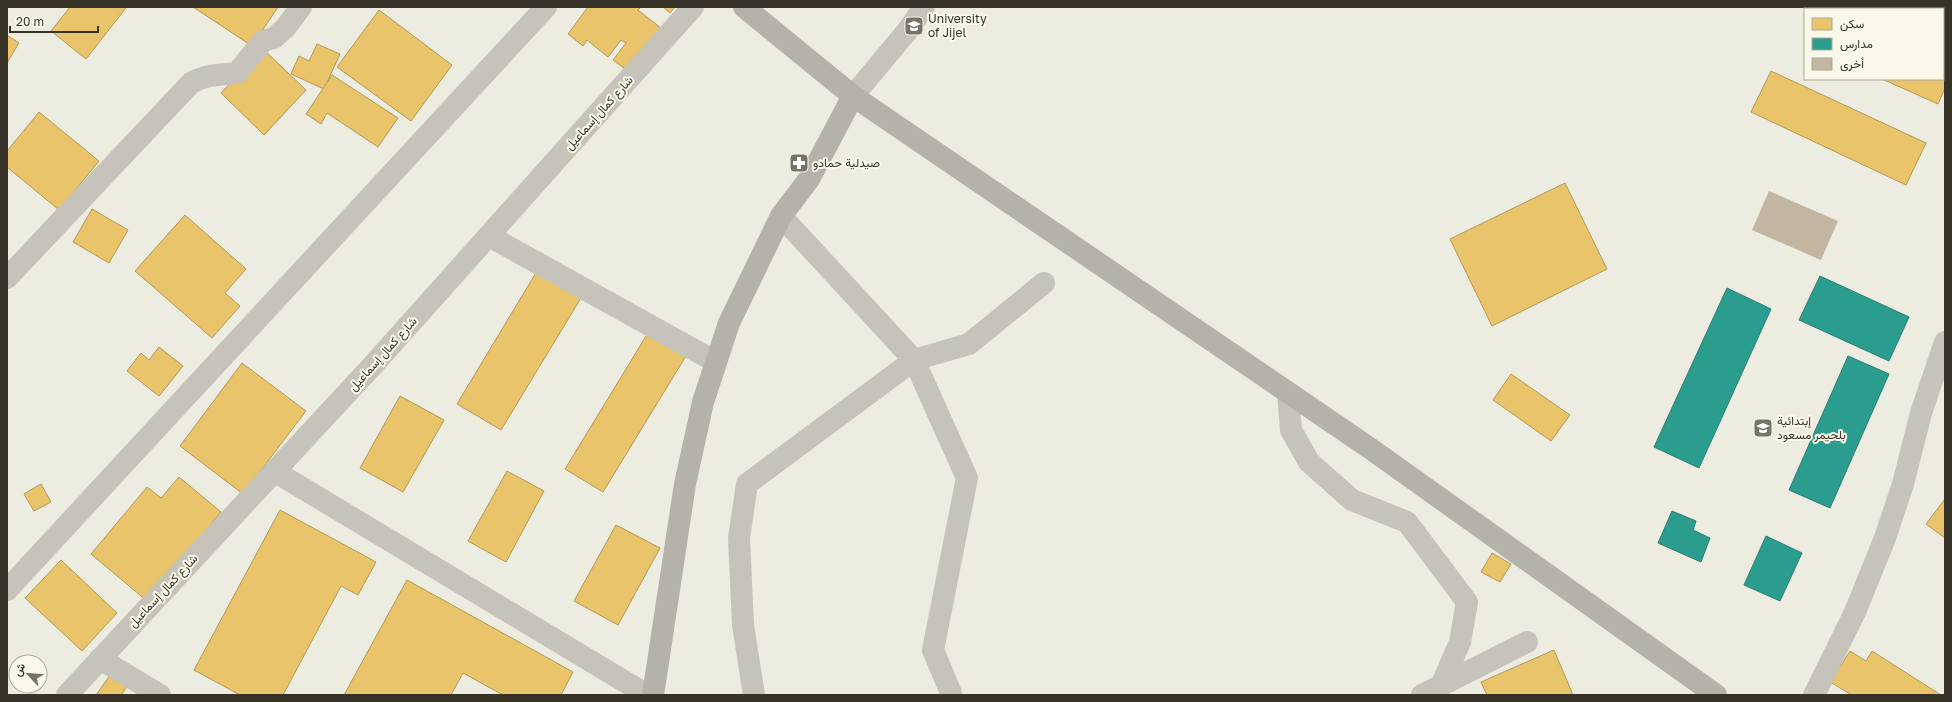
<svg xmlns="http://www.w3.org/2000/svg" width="1952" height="702" font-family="'Golos Text',Vazirmatn,sans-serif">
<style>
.homes{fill:#e9c46a;stroke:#b49856}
.schools{fill:#2a9d8f;stroke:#2e7d70}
.building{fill:#c2b6a2}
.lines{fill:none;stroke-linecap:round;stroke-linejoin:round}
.minor{stroke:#c6c4ba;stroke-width:22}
.major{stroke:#b5b2a9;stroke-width:22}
.labels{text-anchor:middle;stroke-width:4;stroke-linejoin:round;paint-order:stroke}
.poi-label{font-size:12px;fill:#373228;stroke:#faf8e8;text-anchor:start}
.street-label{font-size:12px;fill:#373228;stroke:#faf8e8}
</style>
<rect width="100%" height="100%" fill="#edece1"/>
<g class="homes">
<polygon points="70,7 125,7 126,8 86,59 51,31"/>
<polygon points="193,7 278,7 252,46"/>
<polygon points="588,7 641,7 638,10 662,29 629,72 613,60 626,43 621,40 608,57 587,40 583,46 568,34"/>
<polygon points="663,7 675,7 670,13"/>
<polygon points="379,10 452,65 411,121 337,67"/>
<polygon points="7,35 19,43 7,63"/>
<polygon points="317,44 340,54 324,89 291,74 299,56 309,61"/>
<polygon points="263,49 306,90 264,135 221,93"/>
<polygon points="1943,54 1945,55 1945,88 1938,104 1882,79 1943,79"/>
<polygon points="1771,71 1926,143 1906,185 1751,112"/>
<polygon points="332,75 398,118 378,147 327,113 321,124 306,114"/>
<polygon points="39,112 99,161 59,210 7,167 7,151"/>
<polygon points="1565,183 1607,269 1492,326 1450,239"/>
<polygon points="92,209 128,230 109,263 73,242"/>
<polygon points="185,215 246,269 225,293 240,306 212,338 135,271"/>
<polygon points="540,266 584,293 501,430 457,404"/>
<polygon points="651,328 689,351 603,492 565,469"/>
<polygon points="159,347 183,366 159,396 127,371 141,353 149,360"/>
<polygon points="242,363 306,411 243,494 180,446"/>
<polygon points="1511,374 1570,415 1551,441 1493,400"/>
<polygon points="400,396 444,420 403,492 360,468"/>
<polygon points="507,471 544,491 506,562 468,541"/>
<polygon points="179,477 221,512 147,601 91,554 147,487 161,498"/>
<polygon points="41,484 51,502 34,511 24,494"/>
<polygon points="1945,499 1945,538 1926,524"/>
<polygon points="280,510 376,562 358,595 341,586 283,695 240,695 194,670"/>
<polygon points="616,525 660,548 618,625 574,601"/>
<polygon points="1492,553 1511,564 1500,582 1481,572"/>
<polygon points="61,560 117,613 82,651 25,598"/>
<polygon points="407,580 573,672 561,695 503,695 463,673 451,695 344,695"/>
<polygon points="1554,650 1573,695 1487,695 1481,682"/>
<polygon points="1850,651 1866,661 1872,651 1941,695 1852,695 1830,682"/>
<polygon points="113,671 130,683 121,695 96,695"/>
</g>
<g class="schools">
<polygon points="1820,276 1909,317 1889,361 1799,320"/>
<polygon points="1727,288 1771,309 1699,468 1654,447"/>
<polygon points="1848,356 1889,374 1830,508 1789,490"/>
<polygon points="1672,511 1696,521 1693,530 1710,538 1701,562 1658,543"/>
<polygon points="1766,536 1802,553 1780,601 1744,585"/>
</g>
<polygon class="building" points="1769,191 1838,221 1821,260 1752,230"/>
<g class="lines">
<g class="minor">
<polyline points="853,96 908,30 924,7"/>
<polyline points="781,216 914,360 967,478 933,650 951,693"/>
<polyline points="489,236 716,362"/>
<path d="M7,278L191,83C206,74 221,75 237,73L263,41L274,38L286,27L301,7"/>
<polyline points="1288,393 1291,430 1309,462 1352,500 1407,522 1467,602 1460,642 1441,686"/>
<polyline points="274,471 647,695"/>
<polyline points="7,590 546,7"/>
<polyline points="100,659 160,695"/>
<polyline points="67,695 374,364 693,7"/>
<polyline points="754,695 743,625 739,538 747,484 914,360 969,344 1044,283"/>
<polyline points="1422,695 1527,642"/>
<polyline points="1814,695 1855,612 1885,538 1903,484 1921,413 1945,342"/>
</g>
<g class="major">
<polyline points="744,7 853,96 1371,449 1716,695"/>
<polyline points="653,695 685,484 703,402 729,323 781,216 809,179 853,96"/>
</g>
</g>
<defs>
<symbol id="university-square" viewBox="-11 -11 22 22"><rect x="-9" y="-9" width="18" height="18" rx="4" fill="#777369" stroke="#faf8e8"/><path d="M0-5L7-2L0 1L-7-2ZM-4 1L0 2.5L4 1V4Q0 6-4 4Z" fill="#fff"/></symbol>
<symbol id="pharmacy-square" viewBox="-11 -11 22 22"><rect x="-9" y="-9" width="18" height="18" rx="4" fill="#777369" stroke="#faf8e8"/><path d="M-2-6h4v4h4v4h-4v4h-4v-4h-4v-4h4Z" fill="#fff"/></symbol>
<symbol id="school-square" viewBox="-11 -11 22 22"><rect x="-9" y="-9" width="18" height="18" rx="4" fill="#777369" stroke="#faf8e8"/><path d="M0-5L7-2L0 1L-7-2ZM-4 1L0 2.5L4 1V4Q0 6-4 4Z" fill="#fff"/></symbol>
</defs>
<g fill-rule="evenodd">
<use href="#university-square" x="903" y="15" width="22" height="22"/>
<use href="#pharmacy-square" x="788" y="152" width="22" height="22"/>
<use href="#school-square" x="1752" y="417" width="22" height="22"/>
</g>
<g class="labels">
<g class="poi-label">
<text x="928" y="23">University<tspan x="928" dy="14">of Jijel</tspan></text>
<text x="813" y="167">صيدلية حمادو</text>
<text x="1777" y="425">إبتدائية<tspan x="1777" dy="14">بلحيمر مسعود</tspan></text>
</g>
<g class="street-label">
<text transform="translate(599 113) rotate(-48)" y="4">شارع كمال إسماعيل</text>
<text transform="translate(383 354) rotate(-48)" y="4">شارع كمال إسماعيل</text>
<text transform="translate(163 591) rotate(-47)" y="4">شارع كمال إسماعيل</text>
</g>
</g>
<rect width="1952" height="702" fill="none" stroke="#373228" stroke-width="16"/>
<rect x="1804" y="8" width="140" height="72" fill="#faf8e8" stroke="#aca99b"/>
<rect x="1812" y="18" width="20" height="12" fill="#e9c46a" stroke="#aca99b"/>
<text x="1840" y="28" font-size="12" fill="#373228">سكن</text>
<rect x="1812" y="38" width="20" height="12" fill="#2a9d8f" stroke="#aca99b"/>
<text x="1840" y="48" font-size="12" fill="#373228">مدارس</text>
<rect x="1812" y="58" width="20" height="12" fill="#c2b6a2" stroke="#aca99b"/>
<text x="1840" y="68" font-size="12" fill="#373228">أخرى</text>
<g transform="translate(28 674) rotate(296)"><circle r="19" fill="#faf8e8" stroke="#aca99b"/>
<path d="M0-3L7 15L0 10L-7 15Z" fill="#777369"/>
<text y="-6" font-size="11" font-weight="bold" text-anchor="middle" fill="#373228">ش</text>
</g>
<path d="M10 26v6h88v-6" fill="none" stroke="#373228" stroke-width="2"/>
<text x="16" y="26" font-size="12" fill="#373228" stroke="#faf8e8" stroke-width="3" paint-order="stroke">20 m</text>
</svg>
